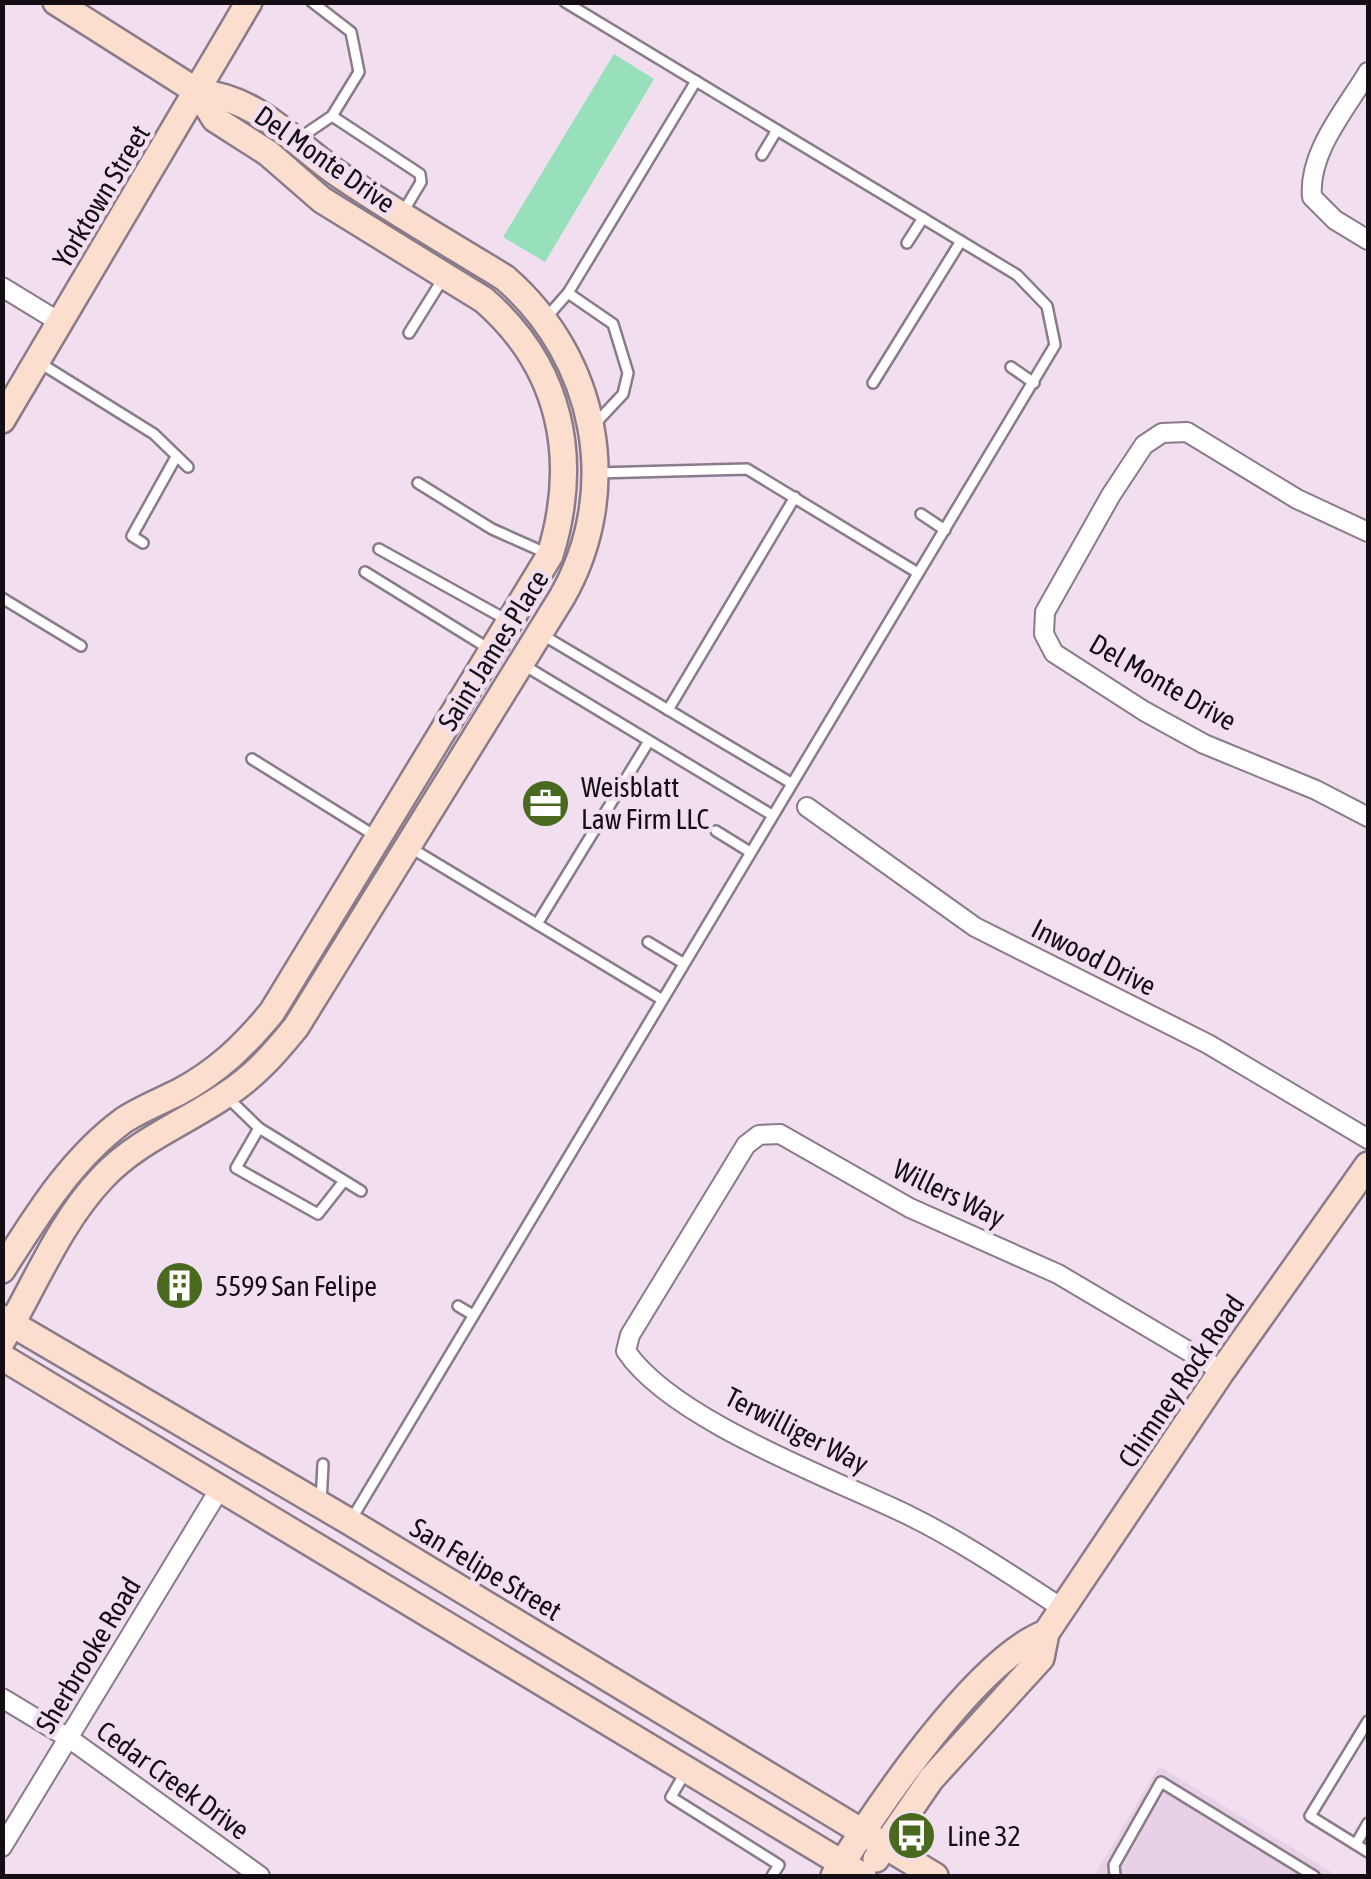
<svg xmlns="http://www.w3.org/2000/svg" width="1371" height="1879" font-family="'Asap Condensed',sans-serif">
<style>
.built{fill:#e8d1e7}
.green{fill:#97e0bb}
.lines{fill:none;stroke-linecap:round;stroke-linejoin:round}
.lane-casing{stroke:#8a7b8a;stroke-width:14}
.street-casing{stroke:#8a7b8a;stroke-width:22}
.secondary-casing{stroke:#8a7b8a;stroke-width:30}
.lane{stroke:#fff;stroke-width:9}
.street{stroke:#fff;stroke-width:18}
.secondary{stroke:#fbdece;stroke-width:25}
.labels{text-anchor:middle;stroke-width:9;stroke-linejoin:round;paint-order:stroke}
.street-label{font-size:28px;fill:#140e14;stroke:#f1dff0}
.poi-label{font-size:28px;fill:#140e14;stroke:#f1dff0;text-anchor:start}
</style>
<rect width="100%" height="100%" fill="#f1dff0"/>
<polygon class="built" points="1159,1766 1338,1876 1094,1876"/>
<polygon class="green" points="614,54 654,79 545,262 503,237"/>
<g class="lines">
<defs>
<g id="lane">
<polyline points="332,116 420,174 421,182 403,212"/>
<polyline points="298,139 332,116 359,72 351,32 312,2"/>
<polyline points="762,155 777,130"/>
<polyline points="907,243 923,218"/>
<polyline points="568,293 613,324 628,373 623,394 593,426"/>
<polyline points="545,319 568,293 696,81"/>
<polyline points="409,333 444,277"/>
<polyline points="40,363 154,434 188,467"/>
<polyline points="1011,367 1034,383"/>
<polyline points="873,383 961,241"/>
<polyline points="596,473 747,469 918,573"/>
<polyline points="418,483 492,529 548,554"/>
<polyline points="921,514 945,530"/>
<polyline points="143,543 132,536 176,457"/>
<polyline points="379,549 507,620"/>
<polyline points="365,572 491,650"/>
<polyline points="2,598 81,646"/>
<polyline points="541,634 791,783"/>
<polyline points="522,664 772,815"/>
<polyline points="668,710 795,497"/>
<polyline points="252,759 377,837"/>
<polyline points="716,831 750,852"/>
<polyline points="411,848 661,999"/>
<polyline points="537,924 649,741"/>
<polyline points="648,942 683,963"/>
<polyline points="229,1099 259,1128 361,1191"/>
<polyline points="259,1128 236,1168 318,1214 344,1181"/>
<polyline points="458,1306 473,1315"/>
<polyline points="321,1503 323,1464"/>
<polyline points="351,1520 1055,345 1047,306 1017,275 565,2"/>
<polyline points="1368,1721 1310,1816 1368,1852"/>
<polyline points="686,1771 671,1797 779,1865 772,1876"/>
<polyline points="1356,1844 1368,1823"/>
<polyline points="1115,1876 1114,1865 1161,1782 1314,1876"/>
</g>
<g id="street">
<path d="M1368,72C1346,109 1308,152 1312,197L1335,220L1368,240"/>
<polyline points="2,287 61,323"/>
<polyline points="1368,532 1297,499 1187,432 1162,433 1144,445 1111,495 1045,612 1044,634 1054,653 1144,711 1204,744 1316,790 1368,817"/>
<polyline points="807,807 975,927 1208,1044 1368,1139"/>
<path d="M1065,1610C1014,1577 963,1542 908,1515C832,1478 672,1420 626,1351L630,1335L746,1145L759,1135L780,1134L910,1208L1058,1274L1222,1371"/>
<polyline points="2,1698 70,1739 260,1876"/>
<polyline points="2,1847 219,1490"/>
</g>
<g id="secondary">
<polyline points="2,420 249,2"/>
<path d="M2,1270C37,1215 71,1159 124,1120C141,1109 161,1101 179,1092C218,1071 244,1046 272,1012L550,555C580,458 561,367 484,300L322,200L268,153L215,119L198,92L56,2"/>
<polyline points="2,1318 350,1522 935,1876"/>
<path d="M2,1341C34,1287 59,1223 103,1177C137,1141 184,1123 224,1096C254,1077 274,1054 296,1027L562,597C623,490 597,358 505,278C450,244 394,212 341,176C290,141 263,100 198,92"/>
<polyline points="2,1357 863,1876"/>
<polyline points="876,1859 931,1779 1041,1658 1046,1633 1222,1371 1368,1165"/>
<path d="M834,1876C875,1811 976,1659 1046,1633"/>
</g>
</defs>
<use href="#lane" class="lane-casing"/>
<use href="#street" class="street-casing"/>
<use href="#secondary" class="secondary-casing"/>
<use href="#lane" class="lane"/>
<use href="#street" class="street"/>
<use href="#secondary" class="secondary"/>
</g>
<defs>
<symbol id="office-disc" viewBox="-11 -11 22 22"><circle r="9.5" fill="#49691f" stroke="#f1dff0"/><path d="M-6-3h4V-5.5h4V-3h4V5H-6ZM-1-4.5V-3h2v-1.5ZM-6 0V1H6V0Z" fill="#fff"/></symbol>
<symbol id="building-disc" viewBox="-11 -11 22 22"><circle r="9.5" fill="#49691f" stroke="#f1dff0"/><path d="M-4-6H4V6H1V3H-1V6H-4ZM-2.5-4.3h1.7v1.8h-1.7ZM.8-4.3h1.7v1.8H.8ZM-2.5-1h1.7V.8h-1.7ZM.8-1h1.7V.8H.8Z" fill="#fff"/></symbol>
<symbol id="bus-disc" viewBox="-11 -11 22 22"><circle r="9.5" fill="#49691f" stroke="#f1dff0"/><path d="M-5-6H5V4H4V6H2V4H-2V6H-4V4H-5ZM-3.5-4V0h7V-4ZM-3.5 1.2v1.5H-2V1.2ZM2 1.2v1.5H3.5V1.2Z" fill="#fff"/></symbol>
</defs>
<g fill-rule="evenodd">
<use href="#office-disc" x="518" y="776" width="55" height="55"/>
<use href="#building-disc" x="152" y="1258" width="55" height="55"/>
<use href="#bus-disc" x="884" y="1808" width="55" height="55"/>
</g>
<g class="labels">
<g class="street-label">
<text transform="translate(325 159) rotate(35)" y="10">Del Monte Drive</text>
<text transform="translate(101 196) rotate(-59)" y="10">Yorktown Street</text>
<text transform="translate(493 650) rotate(-58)" y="10">Saint James Place</text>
<text transform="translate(1163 682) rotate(30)" y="10">Del Monte Drive</text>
<text transform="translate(1094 957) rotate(27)" y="10">Inwood Drive</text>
<text transform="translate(949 1193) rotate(26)" y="10">Willers Way</text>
<text transform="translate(1181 1381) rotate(-56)" y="10">Chimney Rock Road</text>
<text transform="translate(797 1430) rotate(27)" y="10">Terwilliger Way</text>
<text transform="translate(486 1569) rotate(31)" y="10">San Felipe Street</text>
<text transform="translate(88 1655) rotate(-59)" y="10">Sherbrooke Road</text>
<text transform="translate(173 1780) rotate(36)" y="10">Cedar Creek Drive</text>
</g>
<g class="poi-label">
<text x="581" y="797">Weisblatt<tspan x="581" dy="32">Law Firm LLC</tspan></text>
<text x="215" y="1296">5599 San Felipe</text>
<text x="947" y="1846">Line 32</text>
</g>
</g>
<rect width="1371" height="1879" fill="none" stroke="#140e14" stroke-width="10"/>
</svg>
